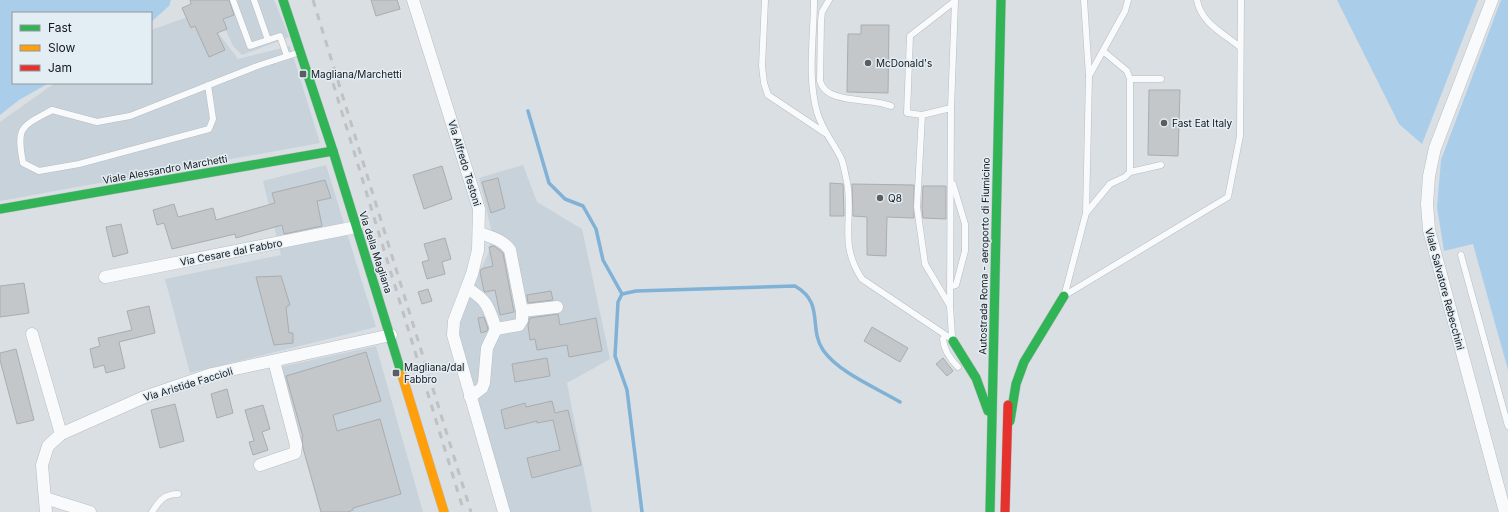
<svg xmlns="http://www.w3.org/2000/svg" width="1508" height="512" font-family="Inter,sans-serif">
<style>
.built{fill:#c7d2da}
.green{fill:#aaceea}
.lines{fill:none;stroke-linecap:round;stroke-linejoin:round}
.stream{stroke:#80b1d6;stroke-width:3.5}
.building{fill:#c3c7ca;stroke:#a9adb0}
.lane-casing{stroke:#babdc1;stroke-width:7}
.street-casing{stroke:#babdc1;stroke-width:13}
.fast-casing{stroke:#babdc1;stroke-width:10}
.slow-casing{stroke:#babdc1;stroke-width:10}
.jam-casing{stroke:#babdc1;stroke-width:10}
.lane{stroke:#f9fafb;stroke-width:6}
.street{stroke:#f9fafb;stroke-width:12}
.fast{stroke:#30b455;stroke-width:9}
.slow{stroke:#ff9f0a;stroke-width:9}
.jam{stroke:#e5322d;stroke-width:9}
.rail{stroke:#c0c1c3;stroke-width:3;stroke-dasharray:7 7;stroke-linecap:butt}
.poi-dot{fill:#5a5e61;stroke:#e3edf4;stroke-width:1.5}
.labels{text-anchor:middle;stroke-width:3;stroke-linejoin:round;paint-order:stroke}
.poi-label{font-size:10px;fill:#15181b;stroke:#e3edf4;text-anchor:start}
.street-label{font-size:10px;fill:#15181b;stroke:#e3edf4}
</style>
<rect width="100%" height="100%" fill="#dadfe3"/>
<g class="built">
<polygon points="212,0 274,0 289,37 242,55 233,46"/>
<polygon points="205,11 216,30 238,59 290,46 320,143 0,201 0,122 55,83 151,83 151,30"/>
<polygon points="326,165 376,327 190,373 165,279 281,255 263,181"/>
<polygon points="523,165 537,202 582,229 610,359 567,383 592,512 508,512 458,332 460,318 490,249 491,229 479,178"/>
<polygon points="376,346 423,512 321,512 280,367"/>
</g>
<g class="green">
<polygon points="0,0 171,0 169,6 151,22 151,13 13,13 13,83 49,83 19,100 0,115"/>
<polygon points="1337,0 1478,0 1422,144 1399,124"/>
<polygon points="1501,0 1508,0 1508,370 1473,244 1444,251 1437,207 1441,160"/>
</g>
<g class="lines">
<g class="stream">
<polyline points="528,111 549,183 565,199 583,206 596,229 603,260 622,294"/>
<path d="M642,512L627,390L615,356L618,302L622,294L636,291L795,286C825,303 808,328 823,350C839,373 877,388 900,402"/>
</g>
</g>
<g class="building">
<polygon points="190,0 229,0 234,15 223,19 227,29 217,33 225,50 209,57 195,26 191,28 182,8 191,4"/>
<polygon points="371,0 397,0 400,9 376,16"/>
<polygon points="861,25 889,25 888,93 847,92 848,34 861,34"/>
<polygon points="1149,90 1180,90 1178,156 1148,155"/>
<polygon points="442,166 452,199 424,209 413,175"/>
<polygon points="498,178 505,208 491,213 482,182"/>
<polygon points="325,180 331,198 317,201 322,226 284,234 282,225 236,238 235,234 172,249 164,223 157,225 153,210 174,204 178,217 213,208 216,220 275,203 272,193"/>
<polygon points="830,183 843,184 844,216 830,216"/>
<polygon points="852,184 914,185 914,218 887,217 886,256 867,255 867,217 853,216"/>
<polygon points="923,186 946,186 946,219 923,218 922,207"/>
<polygon points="121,224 128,253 113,257 106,227"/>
<polygon points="445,238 451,259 442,262 445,274 427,279 422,262 429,260 424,244"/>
<polygon points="494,246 503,253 514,312 500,315 495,290 485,292 484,291 480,272 481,269 493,266 489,247"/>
<polygon points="281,276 290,305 286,307 289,333 293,333 293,343 274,345 256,277"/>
<polygon points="24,283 29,313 0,317 0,286"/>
<polygon points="428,289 432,301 422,304 418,292"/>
<polygon points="551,291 553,300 528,303 527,295"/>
<polygon points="149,306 155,333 119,342 125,368 106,373 104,365 94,368 90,349 100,346 98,338 132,330 127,311"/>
<polygon points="558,314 560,325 596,318 602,351 569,357 567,345 537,350 535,339 530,340 528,325 530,318"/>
<polygon points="484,317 488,329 487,331 481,333 478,318"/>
<polygon points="872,327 908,348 900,362 864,341"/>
<polygon points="16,349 34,420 17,424 0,360 0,353"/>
<polygon points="366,352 381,401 333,415 337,431 380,419 401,494 353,508 353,510 348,512 321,512 303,448 302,437 303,437 286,376"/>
<polygon points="547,358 550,376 515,382 512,364"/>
<polygon points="943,358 953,371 947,376 936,364"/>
<polygon points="227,389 233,413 217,418 211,394"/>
<polygon points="552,401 555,413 568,410 581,465 532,478 527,458 560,450 553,420 537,423 537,421 505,429 501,410 525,403 526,407"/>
<polygon points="175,404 184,441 160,448 151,410"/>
<polygon points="263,405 270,429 262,432 268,450 253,455 249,442 254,441 245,410"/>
</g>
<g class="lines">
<defs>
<g id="lane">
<polyline points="233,0 250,46 280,36 287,56"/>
<polyline points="254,0 268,40"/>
<polyline points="765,0 762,66 764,83 768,95 825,133"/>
<path d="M814,0C814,37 807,76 817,112C822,130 833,142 841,158C844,165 845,174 847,182C854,219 838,243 862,279L950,338"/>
<path d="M829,0L822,12L821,21L820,81C826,105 871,97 891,106"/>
<path d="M1197,0C1201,23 1223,33 1240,47"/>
<polyline points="955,1 910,36 907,113 922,115 951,108 955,1 955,0"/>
<polyline points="1089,76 1125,11 1128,0"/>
<polyline points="1130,79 1161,79"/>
<path d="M208,85L213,119L209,129L79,164L39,171L23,163C16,126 21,127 52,110L97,122L130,116L260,65L300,52"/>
<polyline points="922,115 917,207 925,264 950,306 952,337"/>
<polyline points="1130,172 1161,165"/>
<polyline points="1086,213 1110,184 1125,177 1130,172 1130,79 1127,71 1103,51"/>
<polyline points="1461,255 1508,426"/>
<polyline points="950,287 956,285 965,251 965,224 953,184"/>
<polyline points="1065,293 1086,213 1089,76 1084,0"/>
<polyline points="1067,294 1228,197 1240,136 1241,0"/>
<polyline points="950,304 951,108"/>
<path d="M943,339C944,351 950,359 958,367"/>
<path d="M152,512C159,501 164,494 178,494"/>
</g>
<g id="street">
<polyline points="413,0 479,209 478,250 472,274 454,321 453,335 504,512"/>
<polyline points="1492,0 1435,148 1429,176 1427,204 1429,230 1505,512"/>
<polyline points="105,277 356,227"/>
<path d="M467,288C488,301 488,306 496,329"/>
<polyline points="522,311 557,307"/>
<polyline points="32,334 61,434"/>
<path d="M470,397L482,388L484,383L487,348L496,329L519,325L522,320V311L510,250C503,240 491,237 480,233"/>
<polyline points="260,465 295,453 296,445 274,361"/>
<polyline points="45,498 90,512"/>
<polyline points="46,512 42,465 48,446 61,434 142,398 212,374 391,335"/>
</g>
<g id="fast">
<polyline points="283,0 333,151 402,375"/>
<polyline points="0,209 333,151"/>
<polyline points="953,341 976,378 988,411"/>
<polyline points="1010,421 1016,384 1024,362 1064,296"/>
<polyline points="990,512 1001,0"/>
</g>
<polyline id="slow" points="402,375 444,512"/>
<polyline id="jam" points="1005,512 1008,405"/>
</defs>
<use href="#lane" class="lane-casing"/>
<use href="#street" class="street-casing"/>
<use href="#fast" class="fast-casing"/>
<use href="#slow" class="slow-casing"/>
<use href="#jam" class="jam-casing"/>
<use href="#lane" class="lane"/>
<use href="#street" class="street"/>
<use href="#fast" class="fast"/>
<use href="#slow" class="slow"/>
<use href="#jam" class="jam"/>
<g class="rail">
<polyline points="313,0 471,512"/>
<polyline points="329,70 464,512"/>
</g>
</g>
<g class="poi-dot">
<circle cx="868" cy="63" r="4"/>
<rect x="299" y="70" width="8" height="8" rx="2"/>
<circle cx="1164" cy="123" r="4"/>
<circle cx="880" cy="198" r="4"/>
<rect x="392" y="369" width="8" height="8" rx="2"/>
</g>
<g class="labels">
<g class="poi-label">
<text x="876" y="67">McDonald's</text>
<text x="311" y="78">Magliana/Marchetti</text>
<text x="1172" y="127">Fast Eat Italy</text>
<text x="888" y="202">Q8</text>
<text x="404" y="371">Magliana/dal<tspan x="404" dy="12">Fabbro</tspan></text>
</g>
<g class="street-label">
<text transform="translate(465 163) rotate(73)" y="4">Via Alfredo Testoni</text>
<text transform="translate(165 169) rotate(-10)" y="4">Viale Alessandro Marchetti</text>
<text transform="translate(231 252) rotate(-11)" y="4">Via Cesare dal Fabbro</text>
<text transform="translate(376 252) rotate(72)" y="4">Via della Magliana</text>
<text transform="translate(984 256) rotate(-89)" y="4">Autostrada Roma - aeroporto di Fiumicino</text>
<text transform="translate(1445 289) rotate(75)" y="4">Viale Salvatore Rebecchini</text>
<text transform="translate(188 384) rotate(-17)" y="4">Via Aristide Faccioli</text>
</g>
</g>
<rect x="12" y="12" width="140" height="72" fill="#e3edf4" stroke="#91989d"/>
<rect x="20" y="25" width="20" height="6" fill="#30b455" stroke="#91989d"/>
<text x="48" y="32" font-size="12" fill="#15181b">Fast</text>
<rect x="20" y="45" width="20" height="6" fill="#ff9f0a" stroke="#91989d"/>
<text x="48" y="52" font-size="12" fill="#15181b">Slow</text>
<rect x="20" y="65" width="20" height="6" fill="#e5322d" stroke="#91989d"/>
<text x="48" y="72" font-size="12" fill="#15181b">Jam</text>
</svg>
